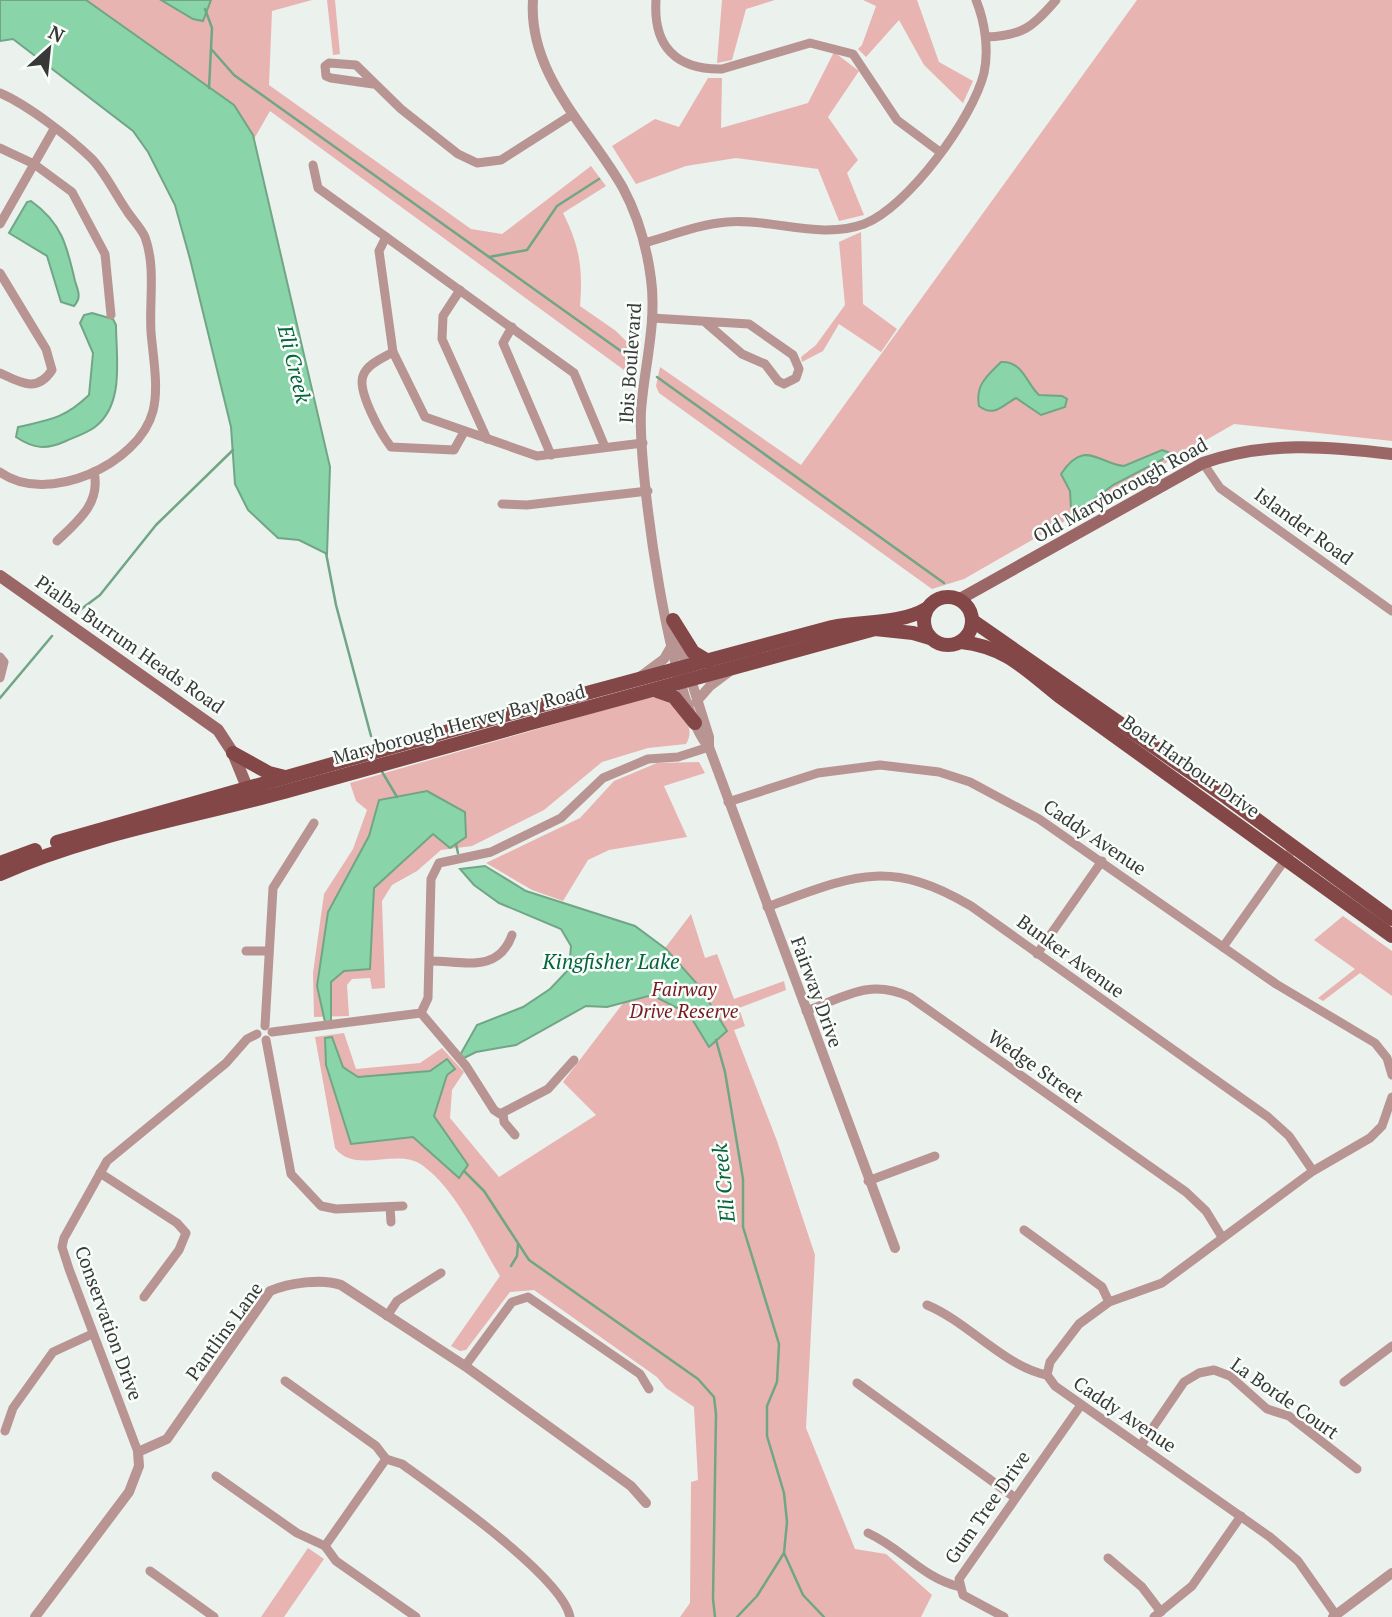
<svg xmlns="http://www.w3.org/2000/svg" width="1392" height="1617" font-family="'PT Serif',serif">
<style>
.green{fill:#e8b4b2}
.water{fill:#89d4a8;stroke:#70a686;stroke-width:2}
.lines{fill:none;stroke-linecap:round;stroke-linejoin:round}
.stream{stroke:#70a686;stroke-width:2.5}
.minor{stroke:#b89492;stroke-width:9}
.tertiary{stroke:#b89492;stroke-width:10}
.secondary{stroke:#9b6766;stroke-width:12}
.primary{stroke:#844747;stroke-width:14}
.labels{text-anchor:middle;stroke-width:5;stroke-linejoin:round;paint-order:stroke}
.street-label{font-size:19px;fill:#373938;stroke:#f9fefb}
.park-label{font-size:19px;font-style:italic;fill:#781922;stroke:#f9fefb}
.water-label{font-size:21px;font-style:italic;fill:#06643d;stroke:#f9fefb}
</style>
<rect width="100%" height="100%" fill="#ebf1ed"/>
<g class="green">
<path d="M86,0H312L272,11L269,85L471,229L502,234L591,166L606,186L563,213C580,247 583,269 580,306L616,331L635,350L624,370L270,111L254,139L234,105Z"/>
<polygon points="327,0 335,0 340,54 333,55"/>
<polygon points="722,0 775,0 746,9 732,60 717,63"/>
<polygon points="863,0 917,0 939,62 973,81 963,103 924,65 899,20 866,57 858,49 862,45 876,6"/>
<polygon points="1137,0 1392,0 1392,441 1234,424 964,579 932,589 659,393 656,386 660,367 801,465"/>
<polygon points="834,52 859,71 828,117 858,160 847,173 864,215 839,221 818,169 736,158 686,166 636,184 612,146 655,119 679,127 708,78 722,78 721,128 808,103"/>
<polygon points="861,232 863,304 897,329 881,352 839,324 823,351 802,362 801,357 816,345 845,305 839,242"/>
<path d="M649,697L664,698C677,710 698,724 686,744L648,748L602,762L544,810L472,846L441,850L417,871L392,885L382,901L385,988L372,989L370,978L352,979L347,985L349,1016L314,1017L313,973L324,894L353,849L367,810L356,801L350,783Z"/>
<polygon points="699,762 705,773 664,786 687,837 609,850 588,860 563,901 532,890 486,863 580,818 614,781 657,763"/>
<path d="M691,914L705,958L717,954L734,999L784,981L786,990L739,1008L745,1026L734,1030L777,1141L815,1255L806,1428L855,1549L886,1554L932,1595L921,1617H680L690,1603L691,1482L698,1480L694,1407L666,1388L657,1377L534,1290L510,1292L466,1350L460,1351L451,1346L500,1276C479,1242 456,1189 422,1165C396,1147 356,1175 335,1148L315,1037L344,1033L356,1069L420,1063L442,1048L464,1072L452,1090L450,1118L499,1177L596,1115L563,1082Z"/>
<polygon points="1343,916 1392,951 1392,996 1360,973 1323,1001 1318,998 1355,969 1314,940"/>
<polygon points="308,1548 324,1559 284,1617 261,1617"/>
</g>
<g class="water">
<polygon points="0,0 86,0 234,105 253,135 330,467 327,554 299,540 278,538 248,510 235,484 231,427 190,259 175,205 148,152 133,131 13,39 0,41"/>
<polygon points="161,0 211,0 203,21 193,19"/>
<path d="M31,201C62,223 67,246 75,281C78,291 82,297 74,306L61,302L47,256L9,233L27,202Z"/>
<path d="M92,313L113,319L116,325C116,357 125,404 95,427C87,433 75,437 66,441C46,450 34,449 16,437L18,427C49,420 64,419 89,395L93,353L80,323L84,315Z"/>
<path d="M1001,362C1023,361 1026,383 1039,395L1062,396L1067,399L1065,407L1041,415L1016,398C1003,405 994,418 979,406C975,385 987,376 1001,362Z"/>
<path d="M1162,450L1173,454L1113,485L1085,506L1071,509L1070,491L1061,474C1085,438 1099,464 1124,466Z"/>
<polygon points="427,791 465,812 466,837 450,848 433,834 374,888 370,969 344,971 331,982 331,1022 325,1022 317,986 328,912 369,836 379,800"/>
<polygon points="485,866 526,891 635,926 666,949 699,986 727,1031 709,1047 689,1014 652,995 607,1007 586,1006 516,1045 476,1052 462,1059 459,1057 477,1025 523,1007 550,989 569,969 571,946 561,929 499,903 474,885 460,869"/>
<polygon points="332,1037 343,1067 358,1077 430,1071 447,1059 455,1069 447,1075 434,1116 468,1165 459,1178 413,1137 351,1144 326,1065 325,1038"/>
</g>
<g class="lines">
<g class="stream">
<polyline points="205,9 212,28 209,88"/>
<polyline points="212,50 234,75 632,359"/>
<polyline points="489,257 527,250 557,206 599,179"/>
<polyline points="657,377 944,583"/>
<polyline points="326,553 336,605 371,736"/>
<polyline points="76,613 100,595 156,525 233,450"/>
<polyline points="0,698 52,636"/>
<polyline points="381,770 397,797"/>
<polyline points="456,844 458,853"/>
<polyline points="716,1040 725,1072 743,1179 743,1227 779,1344 777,1382 767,1406 767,1436 784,1493 787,1522 784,1553 803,1595 824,1617"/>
<polyline points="464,1171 484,1191 529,1260 698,1379 714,1397 716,1414 713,1599 715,1617"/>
<polyline points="511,1266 517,1256 518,1244"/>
<polyline points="737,1617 757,1596 784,1553"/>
</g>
<g class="minor">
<path d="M656,0C653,46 676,70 722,69L810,43L853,54L897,120L940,152"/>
<path d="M986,37C1022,36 1033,27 1056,0"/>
<polyline points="373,84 331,78 326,76 325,66 329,63 356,65 401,109 458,154 477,163 501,160 573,114"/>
<path d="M0,93C28,105 69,137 91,158C105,172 115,194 127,211C132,219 141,228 145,237C156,267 149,301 151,332C153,357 159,387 153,411C139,465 46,506 0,472"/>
<polyline points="0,148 34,164 72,192 105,254 111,315"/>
<polyline points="313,165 318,188 386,237"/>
<polyline points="0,224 54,129"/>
<path d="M644,243C670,236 700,224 727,222C772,218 820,240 864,224C908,207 973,118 984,73C989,50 985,22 976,0"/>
<path d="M0,273L46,349L52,370C37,393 21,383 0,373"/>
<polyline points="460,290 443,316 442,339 487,439"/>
<polyline points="652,318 749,324 793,355 799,369 796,378 784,384 778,381 765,364 742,354 705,322"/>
<polyline points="512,327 503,343 551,455"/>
<path d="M393,352C383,358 367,364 363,376C357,391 381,434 391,447L454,450L464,432"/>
<polyline points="605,447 574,373 386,237 379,251 393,352 425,417 537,456 643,443"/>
<polyline points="1203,463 1220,488 1392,611"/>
<polyline points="502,504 527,505 648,491"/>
<path d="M57,541C78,521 101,503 94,472"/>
<polyline points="0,657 4,662 0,678"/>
<polyline points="728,802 818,773 880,765 939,772 970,782 1039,819 1276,984 1375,1043 1387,1058 1392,1075"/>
<path d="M767,907C852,876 888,857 971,906L1268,1117L1289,1136L1313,1171"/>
<polyline points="1223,947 1294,847"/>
<polyline points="246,951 268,951"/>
<polyline points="1037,954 1102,861"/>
<path d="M430,961C463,961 498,974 512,935"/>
<path d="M806,1011C845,997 869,978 910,997L1186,1192L1206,1211L1222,1237"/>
<polyline points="421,1013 466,1066 494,1110 500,1114 548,1089 574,1060"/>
<polyline points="265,1026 273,888 314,823"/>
<polyline points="272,1032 421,1013 428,998 431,879 439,863 491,852 561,818 603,778 648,759 678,757 709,747"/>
<polyline points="266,1040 291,1174 321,1206 336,1209 403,1206"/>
<polyline points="503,1113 504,1122 515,1135"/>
<polyline points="100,1173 177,1223 186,1233 179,1250 144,1297"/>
<polyline points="868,1181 935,1156"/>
<polyline points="390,1207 391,1222"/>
<polyline points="1024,1230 1102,1287 1109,1302"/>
<path d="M927,1305C968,1322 1005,1367 1047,1375"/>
<polyline points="387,1316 397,1301 441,1273"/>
<polyline points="465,1366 512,1302 528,1297 640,1374 649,1389"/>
<polyline points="285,1381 376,1446 386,1459"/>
<polyline points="1344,1382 1392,1346"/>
<polyline points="857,1383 1014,1497"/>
<polyline points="5,1431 13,1408 53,1352 92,1334"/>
<polyline points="1141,1445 1184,1382 1199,1373 1214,1370 1230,1376 1267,1409 1289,1416 1357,1469"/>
<polyline points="138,1452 69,1269 62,1247 64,1238 107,1161 226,1063 247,1039 257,1034"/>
<polyline points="216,1476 297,1533 325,1546"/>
<path d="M868,1533C903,1549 921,1577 960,1587"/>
<polyline points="1108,1558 1142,1587 1161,1612"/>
<polyline points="150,1571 214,1617"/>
<polyline points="1336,1615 1298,1561 1270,1537 1055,1386 1047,1375 1050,1362 1079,1324 1109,1302 1162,1283 1313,1171 1370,1138 1382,1126 1392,1097"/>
<path d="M416,1617L336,1561L325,1546L386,1459L402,1464C438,1490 563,1577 570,1617"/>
<polyline points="1004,1617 963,1595 959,1579 1081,1405"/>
<polyline points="1154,1617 1192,1586 1241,1516"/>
</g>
<g class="tertiary">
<path d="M533,0C528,75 589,128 623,188C638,216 647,248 651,279C657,323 644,368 641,411C638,472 670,706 709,747"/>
<polyline points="676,632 709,737 709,747 895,1248"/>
<polyline points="641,676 664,659 671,647"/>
<polyline points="696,702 710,686 730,671"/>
<path d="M35,1617L129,1492L139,1466L138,1452L167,1439L270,1291C289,1283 322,1278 341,1285L465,1366L631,1486L646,1503"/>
<polyline points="1333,1617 1392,1573"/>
</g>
<g class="secondary">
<polyline points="0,576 218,730 233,753 251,797"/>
<path d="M960,599L1203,463C1266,441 1327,446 1392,454"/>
</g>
<g class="primary">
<circle cx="948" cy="621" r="24"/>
<polyline points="673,620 693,652 708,661"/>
<polyline points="973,621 1226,797 1392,919"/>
<path d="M961,642C1006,647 1025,669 1059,696L1392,936"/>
<polyline points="654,690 674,697 695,723"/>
<polyline points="233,753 269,773 285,777"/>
<path d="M57,842L509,714L832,627C862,621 901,624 926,609"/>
<polyline points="0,863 35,850"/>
<path d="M0,874C90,834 189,818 284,792C481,737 677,682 875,629L913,633L930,638"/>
</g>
</g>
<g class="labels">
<g class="street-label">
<text transform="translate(630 363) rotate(-86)" y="7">Ibis Boulevard</text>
<text transform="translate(1120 490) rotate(-29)" y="7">Old Maryborough Road</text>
<text transform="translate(1304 526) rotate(36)" y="7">Islander Road</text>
<text transform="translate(130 644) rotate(35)" y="7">Pialba Burrum Heads Road</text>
<text transform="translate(459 724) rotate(-15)" y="7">Maryborough Hervey Bay Road</text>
<text transform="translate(1191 766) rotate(35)" y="7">Boat Harbour Drive</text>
<text transform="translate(1095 837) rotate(34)" y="7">Caddy Avenue</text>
<text transform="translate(1071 956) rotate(36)" y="7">Bunker Avenue</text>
<text transform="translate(817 992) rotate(70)" y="7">Fairway Drive</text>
<text transform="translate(1036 1066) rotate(35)" y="7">Wedge Street</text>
<text transform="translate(109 1323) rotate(70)" y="7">Conservation Drive</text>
<text transform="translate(224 1331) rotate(-54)" y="7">Pantlins Lane</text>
<text transform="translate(1285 1398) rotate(35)" y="7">La Borde Court</text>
<text transform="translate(1125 1414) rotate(34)" y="7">Caddy Avenue</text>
<text transform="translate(987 1507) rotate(-55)" y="7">Gum Tree Drive</text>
</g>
<g class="park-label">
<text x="684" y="996">Fairway<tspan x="684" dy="22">Drive Reserve</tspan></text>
</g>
<g class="water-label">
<text transform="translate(294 364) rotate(76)" y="7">Eli Creek</text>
<text x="611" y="969">Kingfisher Lake</text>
<text transform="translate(724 1183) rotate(-96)" y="7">Eli Creek</text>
</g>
</g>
<g transform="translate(49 49) rotate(27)" stroke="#f9fefb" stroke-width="5" paint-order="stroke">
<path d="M0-5L12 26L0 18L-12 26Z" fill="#373938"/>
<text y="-10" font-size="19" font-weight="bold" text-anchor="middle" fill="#373938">N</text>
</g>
</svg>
